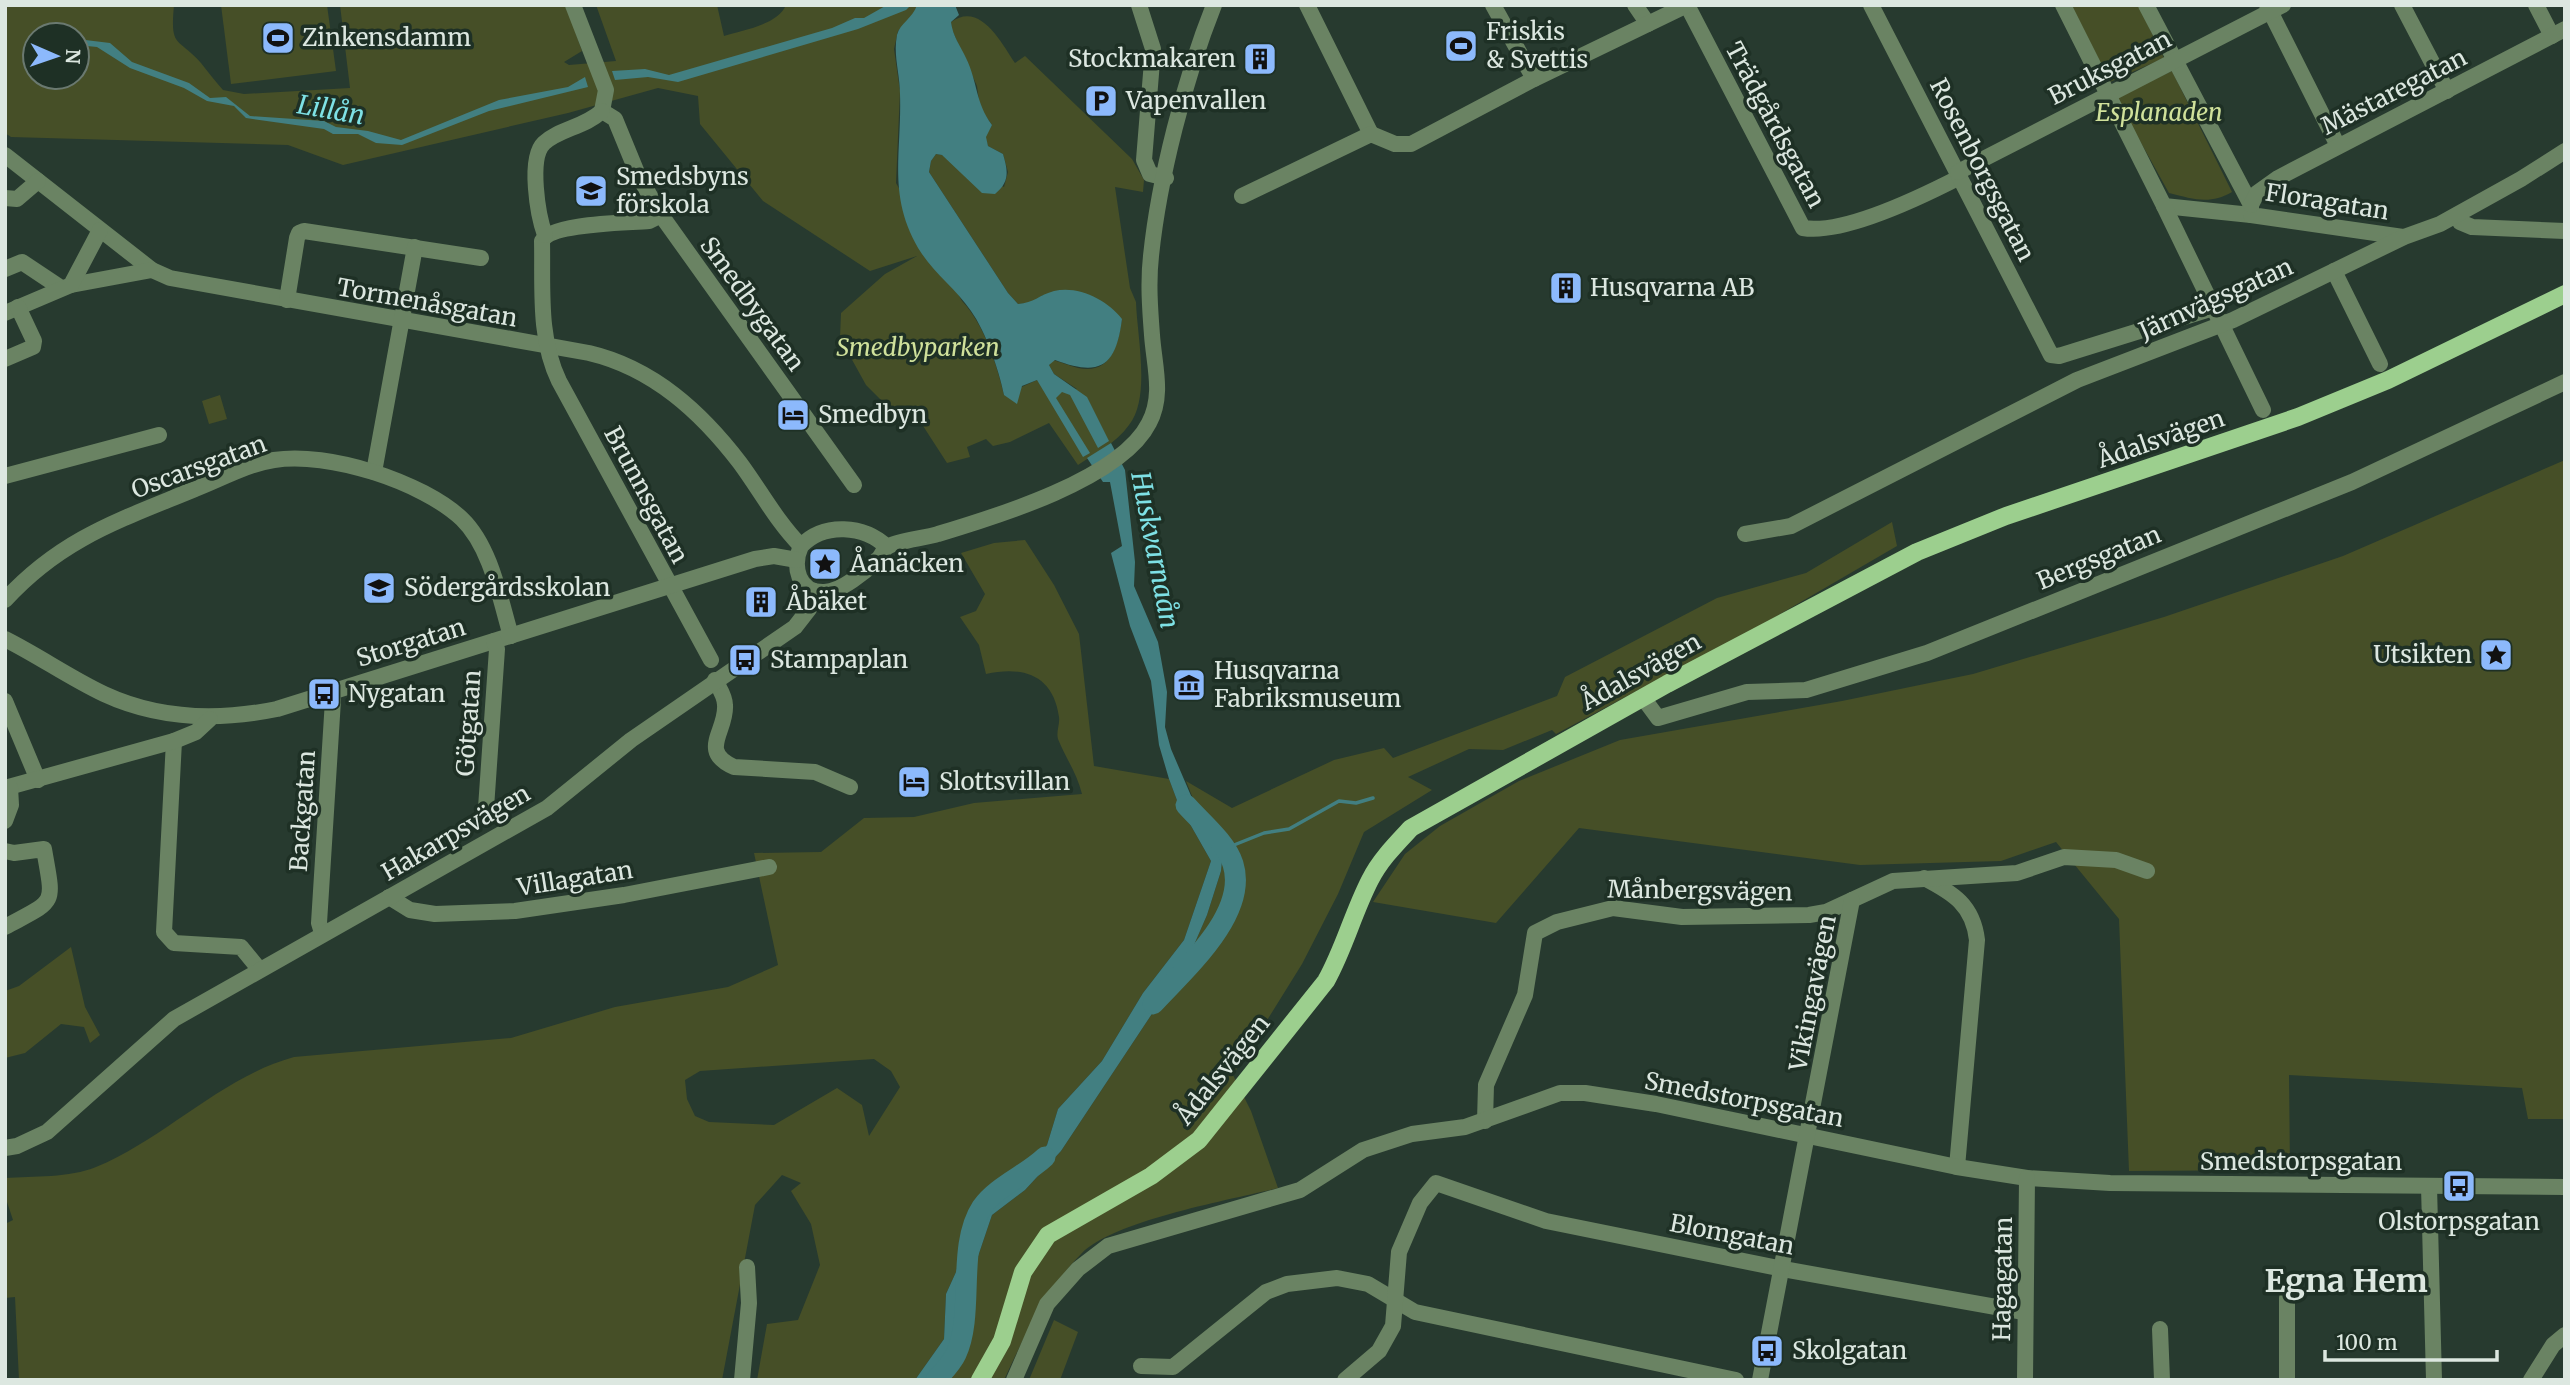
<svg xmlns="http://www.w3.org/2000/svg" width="2570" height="1385" font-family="Merriweather,serif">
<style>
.green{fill:#464f27;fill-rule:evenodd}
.water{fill:#427f81}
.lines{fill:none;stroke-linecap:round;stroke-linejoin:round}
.stream{stroke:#427f81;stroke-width:3.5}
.river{stroke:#427f81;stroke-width:21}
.minor{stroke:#6a8363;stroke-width:16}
.major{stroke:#9ccf8e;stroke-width:18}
.labels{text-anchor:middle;stroke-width:7;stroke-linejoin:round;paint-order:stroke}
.poi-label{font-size:24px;fill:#dce7e0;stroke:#1e3025;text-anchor:start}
.street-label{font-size:24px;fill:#dce7e0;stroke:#1e3025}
.park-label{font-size:24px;font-style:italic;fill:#d0e19b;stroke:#1e3025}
.water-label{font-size:26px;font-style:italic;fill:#7ee1e5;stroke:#1e3025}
.district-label{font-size:32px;font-weight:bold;fill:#dce7e0;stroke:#1e3025}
</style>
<rect width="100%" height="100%" fill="#273a2f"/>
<g class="green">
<path d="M5,5H174C170,49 177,36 201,63C208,72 215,81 223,90L244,94L350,88L340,5H566L582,51L564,62L569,65L616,61L596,5H717L724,36C742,30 778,25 786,5H917L915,14L898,31L894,49L900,91L896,183L962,301C984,324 997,365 1004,395L1037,380L1059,387L1077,389L1054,374L1049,365L1051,360C1060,361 1069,366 1078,368C1111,375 1118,345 1122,319L1043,295L1033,303L1018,304L1008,293L929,172L931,161L936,154L942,155L1004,187L1008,172L1003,154L988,146L985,137L992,125L980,108L977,86L952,30L951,22C980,1 1001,42 1015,63L1025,56L1132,159L1144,180L1143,192L1115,187L1130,288L1136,302C1137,336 1151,398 1129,425C1116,443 1096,453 1078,465L1049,423L1010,442L993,446L986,439L967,447L970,457L947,463L916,415L888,407L866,385L840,338L841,313L885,274L917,256L870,271L763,201L700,124L698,96L658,88L568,113L343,165L288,145L11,137L5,133ZM35,35H77V77H35Z"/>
<polygon points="221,5 327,5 336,71 231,84"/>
<polygon points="2071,5 2138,5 2164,58 2110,82"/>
<path d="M2172,71L2232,192C2210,205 2193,199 2169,193L2116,98Z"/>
<polygon points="220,395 227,419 209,424 202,401"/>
<polygon points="2565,460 2565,1119 2528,1119 2522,1088 2289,1075 2290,1170 2129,1171 2119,919 2056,842 2001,861 1860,865 1579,828 1496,923 1373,902 1405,854 1440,826 1519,781 1620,740 1842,701 1973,674 2164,617 2343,556"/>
<path d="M1892,522L1897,546L1770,620L1556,734L1552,730L1503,750L1469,749L1408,777L1432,790L1364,832L1338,894L1302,964L1233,1075L1251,1111L1278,1188C1230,1200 1115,1220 1082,1253C1046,1289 1025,1335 1004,1380H944L967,1350L965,1295L992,1215L1025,1190L1061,1151L1187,961L1207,915L1221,871L1223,851L1204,826L1186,781L1232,808L1334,760L1384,748L1393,758L1557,696L1565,677L1717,598L1806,573Z"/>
<path d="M1025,540L1054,585L1079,634L1094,766L1169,779L1178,803L1211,861L1184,940L1143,993L1102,1061L1058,1109L1047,1145L1016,1183L997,1190L967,1233L956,1272L946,1294L944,1339L915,1380H757L767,1324L798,1320L820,1265L811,1224L791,1191L801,1183L782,1175L755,1205L722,1380H19L15,1297L5,1298V1224L13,1220L5,1196V1178C34,1176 69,1178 96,1167C166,1138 221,1077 294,1057L511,1038L615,1007L728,987L778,965L754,853L821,852L864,818L914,817L974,803L1082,794C1077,773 1065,757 1058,739C1056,732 1060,724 1059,717C1053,674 1022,666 986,674L979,645L960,617L976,611L985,594L961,553L994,543ZM874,1059L891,1071L900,1087L869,1136L862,1105L837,1088L774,1125L709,1122L695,1116L687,1099L685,1080L700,1071Z"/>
<polygon points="71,947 85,1007 100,1035 90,1043 84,1027 61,1024 25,1053 5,1058 5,991 19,986"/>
<polygon points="1054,1320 1078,1332 1060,1380 1029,1380"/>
</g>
<g class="water">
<polygon points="887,5 911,5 906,10 858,29 678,82 648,77 615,80 612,71 645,69 669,75 832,28 855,18 864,18"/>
<path d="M917,5H955L959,15L951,22C953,37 960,45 966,58C978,83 975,102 992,125L986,137L988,146L1003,154C1008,171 1010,182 995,194L982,193L942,155L936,154L931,161L929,172L1008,293L1018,304C1034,303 1039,295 1054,291C1078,285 1108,300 1122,319C1116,367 1100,377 1055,360L1049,365L1054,374L1087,397L1109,441L1098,448L1070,395L1062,392L1056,398L1090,453L1083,457L1037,380L1022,386L1017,404L1004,395C999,370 986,332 971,311C957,290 936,275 922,254C886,198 902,155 900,94C900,74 893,55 897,35C900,23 913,18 917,5Z"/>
<polygon points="77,39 110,43 132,62 189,83 210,98 226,97 250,116 324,121 336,127 368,131 401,140 499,100 568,87 585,77 588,87 489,111 402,145 376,143 358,134 333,134 324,129 246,118 234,106 207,101 184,88 130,68 97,47 77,45"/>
<polygon points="1111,443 1125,470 1135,562 1134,586 1158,642 1167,692 1165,727 1171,749 1204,826 1223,851 1221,871 1207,915 1187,961 1061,1151 1025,1190 992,1215 965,1295 967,1350 944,1380 915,1380 944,1339 946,1294 956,1272 967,1233 997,1190 1016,1183 1047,1145 1058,1109 1102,1061 1143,993 1184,940 1211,861 1178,803 1169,779 1159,745 1151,681 1130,626 1111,553 1122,546 1110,482 1103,482 1087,458"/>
</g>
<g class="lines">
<polyline class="stream" points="1224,849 1264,833 1289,829 1339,801 1356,803 1373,798"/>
<g class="river">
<path d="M1153,1004C1183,971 1249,914 1233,864C1226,842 1201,822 1186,805"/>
<path d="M936,1380C943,1372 952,1363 956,1354C975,1313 956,1247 982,1207C997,1186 1026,1175 1045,1157"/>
</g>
<g class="minor">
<polyline points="573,5 606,90 602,111 615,119 638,175 661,215 854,485"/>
<polyline points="1139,5 1153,49 1144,160 1150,174 1166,178"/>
<polyline points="1307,5 1371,134"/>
<polyline points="1493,5 1534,79"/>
<polyline points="1635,5 1648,24"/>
<path d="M1687,5L1803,228C1844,235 1923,196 1960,177"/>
<polyline points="1871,5 2051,355 2059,356 2213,308"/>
<polyline points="2063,5 2164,206 2251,215"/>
<polyline points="2146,5 2251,205 2251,215 2403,237"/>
<polyline points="2267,5 2338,146"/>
<polyline points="2402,5 2447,91"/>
<polyline points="2536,5 2552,36"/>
<path d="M5,155L152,270L170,278L589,353C653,368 701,412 740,463C760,490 777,522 801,546"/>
<polyline points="1958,172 2283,5"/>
<polyline points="1242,196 1371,134 1395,144 1411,144 1534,79 1687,5"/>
<polyline points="5,198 17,199 38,181"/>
<polyline points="2251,205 2257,193 2278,178 2565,29"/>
<polyline points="2164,206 2263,410"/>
<path d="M661,215L649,221C627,223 551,223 542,241C543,287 538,338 559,381L711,660"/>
<polyline points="2457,215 2460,222 2472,227 2565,231"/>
<path d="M545,235C538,216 528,158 544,143C559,129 585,127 602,111"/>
<polyline points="5,269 22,262 61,288"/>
<polyline points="2334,271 2380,364"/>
<polyline points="71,285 152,270"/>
<polyline points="287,300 297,238 299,233 304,231 481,258"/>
<polyline points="5,313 71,285 100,230"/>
<polyline points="5,359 33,347 34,341 18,307"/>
<polyline points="374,472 415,247"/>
<polyline points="5,476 159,435"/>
<polyline points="1745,534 1791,526 2077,380 2233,320 2404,237 2440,224 2521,179 2565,151"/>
<path d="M887,547C864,525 824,522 801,546C792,566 798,593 824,592C841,592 866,571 877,560C881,557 883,550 887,547C896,541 926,538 938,534C995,517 1121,479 1149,423C1164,395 1154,365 1152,335C1150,309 1148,282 1151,256C1159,178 1185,78 1214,5"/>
<path d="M5,600C62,538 120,520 195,489C221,479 247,464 274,460C328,451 423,482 462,519C491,547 500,599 511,636"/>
<path d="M5,639C39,656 70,678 104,694C160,720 218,721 277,709L755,559L774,556L797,560"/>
<path d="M715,680C719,688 725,696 725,705C727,731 698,751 734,767L815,772L850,787"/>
<polyline points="1644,699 1658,718 1747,692 1806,690 1927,653 2352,482 2565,382"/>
<polyline points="5,701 38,780"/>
<polyline points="174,741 164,932 174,943 241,947 259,969"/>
<polyline points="5,788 174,741 196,732 210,719"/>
<polyline points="486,808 497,649 494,641"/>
<polyline points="5,821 11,805 10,787"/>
<path d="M5,851L14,853L44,849C54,907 57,899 5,927"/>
<path d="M1924,878C1953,893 1973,905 1977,940L1957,1167"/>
<polyline points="389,897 410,910 435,914 515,911 624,895 769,867"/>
<polyline points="322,933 319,923 333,700 331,692"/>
<polyline points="1485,1121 1486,1085 1525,995 1535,933 1557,922 1613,908 1682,917 1809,915 1826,912 1893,881 2017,873 2064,857 2116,860 2147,871"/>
<polyline points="5,1148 17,1146 47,1132 174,1019 547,808 631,740 795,627 809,609 814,591"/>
<polyline points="2429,1186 2434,1380"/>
<polyline points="2160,1329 2162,1380"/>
<polyline points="1141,1366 1173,1367 1266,1292 1287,1284 1337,1278 1368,1284 1415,1312 1736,1380"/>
<polyline points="742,1380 749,1303 747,1267"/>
<polyline points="1014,1380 1047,1304 1078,1269 1108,1246 1300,1190 1363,1150 1412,1134 1465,1127 1560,1093 1585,1093 1656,1104 1957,1167 2027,1178 2110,1183 2565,1187"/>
<polyline points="1345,1380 1379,1351 1393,1326 1399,1252 1420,1203 1436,1183 1546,1221 1783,1269 2024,1312"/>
<polyline points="1760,1380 1852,900"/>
<polyline points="2025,1380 2027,1178"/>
<polyline points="2287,1380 2287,1298"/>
<polyline points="2531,1380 2553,1345 2565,1335"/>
</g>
<path class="major" d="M980,1380L1002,1341L1023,1272L1048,1235L1151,1176L1199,1140L1326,981C1344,949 1353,913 1370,880C1380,860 1396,844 1411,828L1667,684L1917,552L2006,516L2298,417L2388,380L2565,294"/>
</g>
<defs>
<symbol id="stadium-square" viewBox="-11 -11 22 22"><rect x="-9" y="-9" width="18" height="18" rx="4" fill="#8cb9fc" stroke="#1e3025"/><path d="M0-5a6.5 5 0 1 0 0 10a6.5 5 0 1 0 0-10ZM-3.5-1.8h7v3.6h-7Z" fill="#111"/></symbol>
<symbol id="building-square" viewBox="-11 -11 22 22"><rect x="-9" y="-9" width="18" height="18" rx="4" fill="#8cb9fc" stroke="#1e3025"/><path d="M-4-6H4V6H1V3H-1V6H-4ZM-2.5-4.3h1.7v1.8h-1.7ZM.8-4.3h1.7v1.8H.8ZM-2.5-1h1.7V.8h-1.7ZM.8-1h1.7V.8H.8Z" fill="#111"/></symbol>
<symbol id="parking-square" viewBox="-11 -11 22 22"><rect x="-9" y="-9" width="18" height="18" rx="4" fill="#8cb9fc" stroke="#1e3025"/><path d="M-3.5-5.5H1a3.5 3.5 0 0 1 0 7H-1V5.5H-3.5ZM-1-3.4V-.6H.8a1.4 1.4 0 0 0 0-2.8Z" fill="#111"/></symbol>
<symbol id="school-square" viewBox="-11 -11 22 22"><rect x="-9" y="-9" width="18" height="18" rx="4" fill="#8cb9fc" stroke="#1e3025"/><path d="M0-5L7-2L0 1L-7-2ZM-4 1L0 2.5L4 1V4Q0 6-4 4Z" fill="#111"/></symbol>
<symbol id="hotel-square" viewBox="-11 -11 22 22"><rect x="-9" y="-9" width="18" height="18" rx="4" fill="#8cb9fc" stroke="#1e3025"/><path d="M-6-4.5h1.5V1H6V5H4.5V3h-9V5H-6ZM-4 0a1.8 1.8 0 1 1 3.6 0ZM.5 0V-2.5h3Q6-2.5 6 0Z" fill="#111"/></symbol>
<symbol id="sight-square" viewBox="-11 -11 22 22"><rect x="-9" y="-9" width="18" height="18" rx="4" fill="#8cb9fc" stroke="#1e3025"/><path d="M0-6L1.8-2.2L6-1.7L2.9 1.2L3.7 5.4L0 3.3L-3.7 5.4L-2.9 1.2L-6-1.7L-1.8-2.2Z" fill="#111"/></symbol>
<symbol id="bus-square" viewBox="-11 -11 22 22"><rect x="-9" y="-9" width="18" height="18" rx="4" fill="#8cb9fc" stroke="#1e3025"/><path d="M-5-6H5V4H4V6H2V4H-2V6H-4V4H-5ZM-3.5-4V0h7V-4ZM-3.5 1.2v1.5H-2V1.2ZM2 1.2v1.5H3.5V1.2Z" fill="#111"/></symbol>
<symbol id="museum-square" viewBox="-11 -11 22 22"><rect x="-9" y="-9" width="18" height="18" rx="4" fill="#8cb9fc" stroke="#1e3025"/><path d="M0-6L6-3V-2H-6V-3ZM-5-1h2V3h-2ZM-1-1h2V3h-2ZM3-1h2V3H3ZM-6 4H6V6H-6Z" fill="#111"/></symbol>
</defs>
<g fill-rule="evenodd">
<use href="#stadium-square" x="259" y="19" width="38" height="38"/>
<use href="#stadium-square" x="1442" y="27" width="38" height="38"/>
<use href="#building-square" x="1241" y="40" width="38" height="38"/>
<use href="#parking-square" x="1082" y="82" width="38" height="38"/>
<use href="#school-square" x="572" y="172" width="38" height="38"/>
<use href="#building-square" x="1547" y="269" width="38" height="38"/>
<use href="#hotel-square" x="774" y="396" width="38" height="38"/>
<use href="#sight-square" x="806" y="545" width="38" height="38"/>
<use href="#school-square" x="360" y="569" width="38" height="38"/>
<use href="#building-square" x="742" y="583" width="38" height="38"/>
<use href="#sight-square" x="2477" y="636" width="38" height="38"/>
<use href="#bus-square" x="726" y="641" width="38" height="38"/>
<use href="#museum-square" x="1170" y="666" width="38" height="38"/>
<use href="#bus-square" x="305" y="675" width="38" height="38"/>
<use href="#hotel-square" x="895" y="763" width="38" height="38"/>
<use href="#bus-square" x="2440" y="1167" width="38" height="38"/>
<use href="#bus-square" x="1748" y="1332" width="38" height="38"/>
</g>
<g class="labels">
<g class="poi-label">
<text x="1486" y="40">Friskis<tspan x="1486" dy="28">&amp; Svettis</tspan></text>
<text x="302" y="46">Zinkensdamm</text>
<text x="1236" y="67" text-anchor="end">Stockmakaren</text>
<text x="1126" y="109">Vapenvallen</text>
<text x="616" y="185">Smedsbyns<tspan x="616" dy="28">förskola</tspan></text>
<text x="1590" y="296">Husqvarna AB</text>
<text x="818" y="423">Smedbyn</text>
<text x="850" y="572">Åanäcken</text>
<text x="404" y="596">Södergårdsskolan</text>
<text x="786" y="610">Åbäket</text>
<text x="2472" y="663" text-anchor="end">Utsikten</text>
<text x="770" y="668">Stampaplan</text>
<text x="1214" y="679">Husqvarna<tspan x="1214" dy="28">Fabriksmuseum</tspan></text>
<text x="348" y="702">Nygatan</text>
<text x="939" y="790">Slottsvillan</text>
<text x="2459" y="1230" text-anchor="middle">Olstorpsgatan</text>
<text x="1792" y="1359">Skolgatan</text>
</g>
<g class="street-label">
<text transform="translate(2110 68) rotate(-27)" y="8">Bruksgatan</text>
<text transform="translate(2394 92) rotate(-27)" y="8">Mästaregatan</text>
<text transform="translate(1775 125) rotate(62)" y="8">Trädgårdsgatan</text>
<text transform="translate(1982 170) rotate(63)" y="8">Rosenborgsgatan</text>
<text transform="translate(2327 202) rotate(9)" y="8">Floragatan</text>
<text transform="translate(2216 299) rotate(-24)" y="8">Järnvägsgatan</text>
<text transform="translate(427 303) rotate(10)" y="8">Tormenåsgatan</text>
<text transform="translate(752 304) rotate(54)" y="8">Smedbygatan</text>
<text transform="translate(2161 439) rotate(-19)" y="8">Ådalsvägen</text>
<text transform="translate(199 467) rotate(-20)" y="8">Oscarsgatan</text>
<text transform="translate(646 495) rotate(62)" y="8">Brunnsgatan</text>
<text transform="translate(2099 558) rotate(-22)" y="8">Bergsgatan</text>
<text transform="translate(411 643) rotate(-17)" y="8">Storgatan</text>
<text transform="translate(1641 672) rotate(-29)" y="8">Ådalsvägen</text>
<text transform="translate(469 723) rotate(-86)" y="8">Götgatan</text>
<text transform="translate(303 811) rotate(-86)" y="8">Backgatan</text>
<text transform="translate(456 833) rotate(-30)" y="8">Hakarpsvägen</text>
<text transform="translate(575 879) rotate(-9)" y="8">Villagatan</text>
<text transform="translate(1700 891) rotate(1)" y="8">Månbergsvägen</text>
<text transform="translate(1813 993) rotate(-79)" y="8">Vikingavägen</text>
<text transform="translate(1223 1070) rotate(-51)" y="8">Ådalsvägen</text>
<text transform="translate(1744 1100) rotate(11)" y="8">Smedstorpsgatan</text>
<text x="2301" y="1170">Smedstorpsgatan</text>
<text transform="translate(1732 1235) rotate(11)" y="8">Blomgatan</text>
<text transform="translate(2003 1279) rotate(-89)" y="8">Hagagatan</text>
</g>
<g class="park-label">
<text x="2159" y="121">Esplanaden</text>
<text x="918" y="356">Smedbyparken</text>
</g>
<g class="water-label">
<text transform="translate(331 110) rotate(10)" y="9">Lillån</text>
<text transform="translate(1155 550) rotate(79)" y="9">Huskvarnaån</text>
</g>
<g class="district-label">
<text x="2346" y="1292">Egna Hem</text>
</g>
</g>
<rect width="2570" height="1385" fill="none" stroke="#dce7e0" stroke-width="14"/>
<g transform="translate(56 56) rotate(92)"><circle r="33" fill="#1e3025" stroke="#6a7970" stroke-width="2"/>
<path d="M0-5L12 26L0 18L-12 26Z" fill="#8cb9fc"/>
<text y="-10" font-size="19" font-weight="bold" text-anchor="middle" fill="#dce7e0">N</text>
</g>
<path d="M2325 1350v10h172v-10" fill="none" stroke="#dce7e0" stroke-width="3.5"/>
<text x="2336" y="1350" font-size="21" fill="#dce7e0" stroke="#1e3025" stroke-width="5" paint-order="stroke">100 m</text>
</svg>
